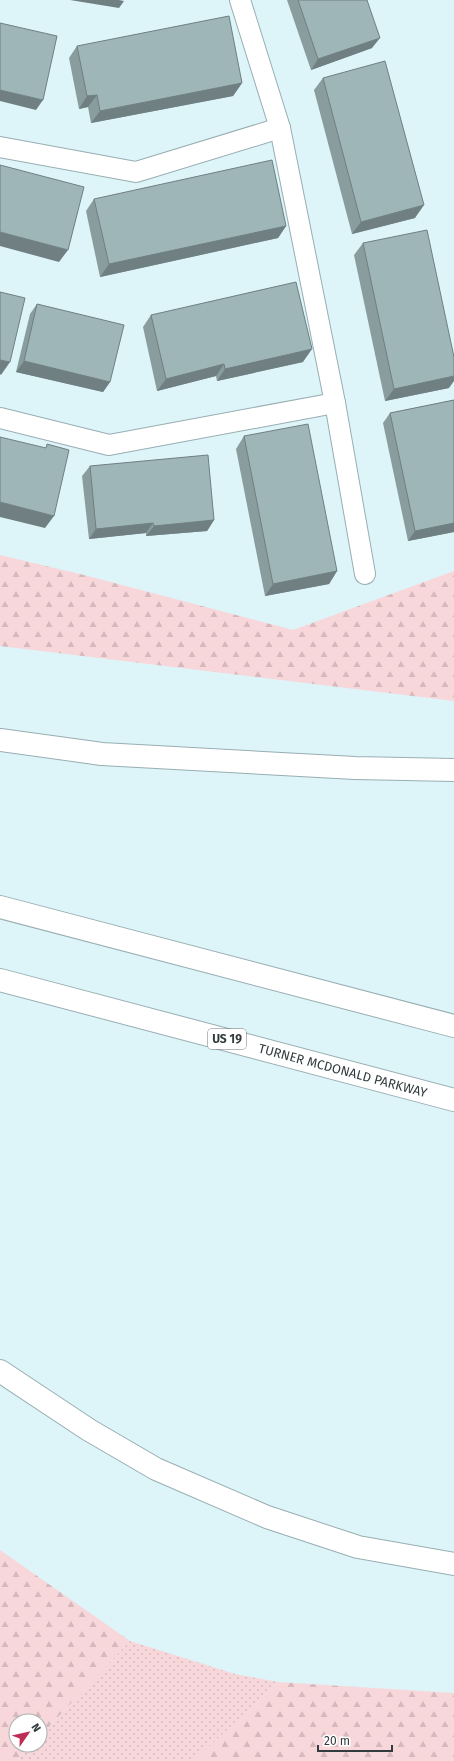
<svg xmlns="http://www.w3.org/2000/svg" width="454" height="1761" font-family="'Fira Sans',sans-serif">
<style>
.grass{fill:url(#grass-dots)}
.forest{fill:url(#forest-firs)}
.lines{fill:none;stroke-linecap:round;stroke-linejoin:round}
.street-casing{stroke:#98aeb2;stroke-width:22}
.highway-casing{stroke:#98aeb2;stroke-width:24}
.street{stroke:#fff;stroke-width:20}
.highway{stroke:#fff;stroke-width:22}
.wall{fill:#899d9f}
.shaded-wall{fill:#6f7f82}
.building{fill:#9fb6b9;stroke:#6f7f82}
.labels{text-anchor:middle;stroke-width:3;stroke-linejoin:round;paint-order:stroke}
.shield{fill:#fff;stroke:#707677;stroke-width:1}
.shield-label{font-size:12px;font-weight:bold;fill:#323b3d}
.street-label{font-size:13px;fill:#323b3d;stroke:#fff}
</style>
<defs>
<pattern id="grass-dots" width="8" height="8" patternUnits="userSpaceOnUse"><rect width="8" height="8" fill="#f8d7db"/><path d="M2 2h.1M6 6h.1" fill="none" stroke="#d5b9bd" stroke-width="1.8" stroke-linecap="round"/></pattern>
<pattern id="forest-firs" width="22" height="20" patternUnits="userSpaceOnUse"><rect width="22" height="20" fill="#f8d7db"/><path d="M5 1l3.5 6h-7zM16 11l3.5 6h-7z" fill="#d5b9bd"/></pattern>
</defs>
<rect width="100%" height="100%" fill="#ddf4f8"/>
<polygon class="grass" points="130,1641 235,1674 278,1682 194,1761 17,1761 32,1745 40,1745 40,1736"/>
<g class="forest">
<polygon points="0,555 88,576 293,630 454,571 454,701 0,646"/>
<polygon points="0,1550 130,1641 40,1736 40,1721 16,1721 16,1745 32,1745 17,1761 0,1761"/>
<polygon points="278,1682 454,1693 454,1761 194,1761"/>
</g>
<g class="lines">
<defs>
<g id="street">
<polyline points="240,0 280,128 335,403 365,574"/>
<polyline points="0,147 136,172 280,128"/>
<polyline points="0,418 109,445 335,403"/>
</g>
<g id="highway">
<polyline points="0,740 102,754 355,768 454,770"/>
<polyline points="0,907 454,1026"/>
<polyline points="0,980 454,1100"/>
<polyline points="0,1371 89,1430 156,1469 267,1517 358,1547 454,1564"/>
</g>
</defs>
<use href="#street" class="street-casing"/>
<use href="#highway" class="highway-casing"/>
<use href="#street" class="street"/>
<use href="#highway" class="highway"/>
</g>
<g class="wall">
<polygon points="287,0 367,0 372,48 311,70"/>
<polygon points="77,46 242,83 233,96 91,123 88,107 79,109 69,58"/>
<polygon points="323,78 415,218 352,234 314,90"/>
<polygon points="94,199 286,226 278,238 100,277 86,211"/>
<polygon points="363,243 449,388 385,401 354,255"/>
<polygon points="37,304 110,382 103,392 16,372 30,314"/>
<polygon points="151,315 303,362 217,381 216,376 157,391 143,327"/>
<polygon points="454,400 454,532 408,541 383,423 390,413"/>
<polygon points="244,436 337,571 329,584 265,596 236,449"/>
<polygon points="90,466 214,520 207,531 146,536 146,533 89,539 82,476"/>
</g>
<g class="shaded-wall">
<polygon points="70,0 119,0 124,1 119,8"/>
<polygon points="380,38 372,48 311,70 318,59"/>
<polygon points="242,83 233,96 91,123 100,111"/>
<polygon points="0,90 43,100 36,110 0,101"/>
<polygon points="97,95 88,107 79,109 87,96"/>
<polygon points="424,205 415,218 352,234 361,222"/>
<polygon points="286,226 278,238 100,277 109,264"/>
<polygon points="0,232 68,250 59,262 0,246"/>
<polygon points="312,349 303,362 217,381 225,369"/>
<polygon points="0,360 10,362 1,375 0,374"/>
<polygon points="24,361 110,382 103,392 16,372"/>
<polygon points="224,364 216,376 157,391 166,379"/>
<polygon points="454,376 454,381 449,388 385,401 394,389"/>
<polygon points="0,502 54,516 45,528 0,517"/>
<polygon points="214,520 207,531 146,536 154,526"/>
<polygon points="153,523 146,533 89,539 96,529"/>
<polygon points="454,523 454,532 408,541 415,531"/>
<polygon points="337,571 329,584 265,596 273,584"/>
</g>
<g class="building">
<polygon points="298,0 367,0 380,38 318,59"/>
<polygon points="229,16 242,83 100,111 97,95 87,96 77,46"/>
<polygon points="0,23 57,36 43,100 0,90"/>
<polygon points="385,61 424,205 361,222 323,78"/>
<polygon points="272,160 286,226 109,264 94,199"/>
<polygon points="0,165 84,187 68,250 0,232"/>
<polygon points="427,230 454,357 454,376 394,389 363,243"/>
<polygon points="296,282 312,349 225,369 224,364 166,379 151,315"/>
<polygon points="0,292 25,298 10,362 0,360"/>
<polygon points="37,304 124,325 110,382 24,361"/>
<polygon points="454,400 454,523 415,531 390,413"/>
<polygon points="308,424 337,571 273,584 244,436"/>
<polygon points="0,437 46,448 47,444 69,450 54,516 0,502"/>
<polygon points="208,455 214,520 154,526 153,523 96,529 90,466"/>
</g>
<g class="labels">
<rect class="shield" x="208" y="1029" width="38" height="20" rx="3"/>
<g class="shield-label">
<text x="227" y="1043">US 19</text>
</g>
<g class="street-label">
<text transform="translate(343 1070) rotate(15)" y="5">TURNER MCDONALD PARKWAY</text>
</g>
</g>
<g transform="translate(28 1733) rotate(56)"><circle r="19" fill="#ffffff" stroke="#adb1b1"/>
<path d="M0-3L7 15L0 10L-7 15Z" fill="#bd2d56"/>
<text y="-6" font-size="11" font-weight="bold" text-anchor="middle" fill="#323b3d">N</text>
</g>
<path d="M318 1745v6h74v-6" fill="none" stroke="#323b3d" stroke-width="2"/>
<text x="324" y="1745" font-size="12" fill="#323b3d" stroke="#ffffff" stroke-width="3" paint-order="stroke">20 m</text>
</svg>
